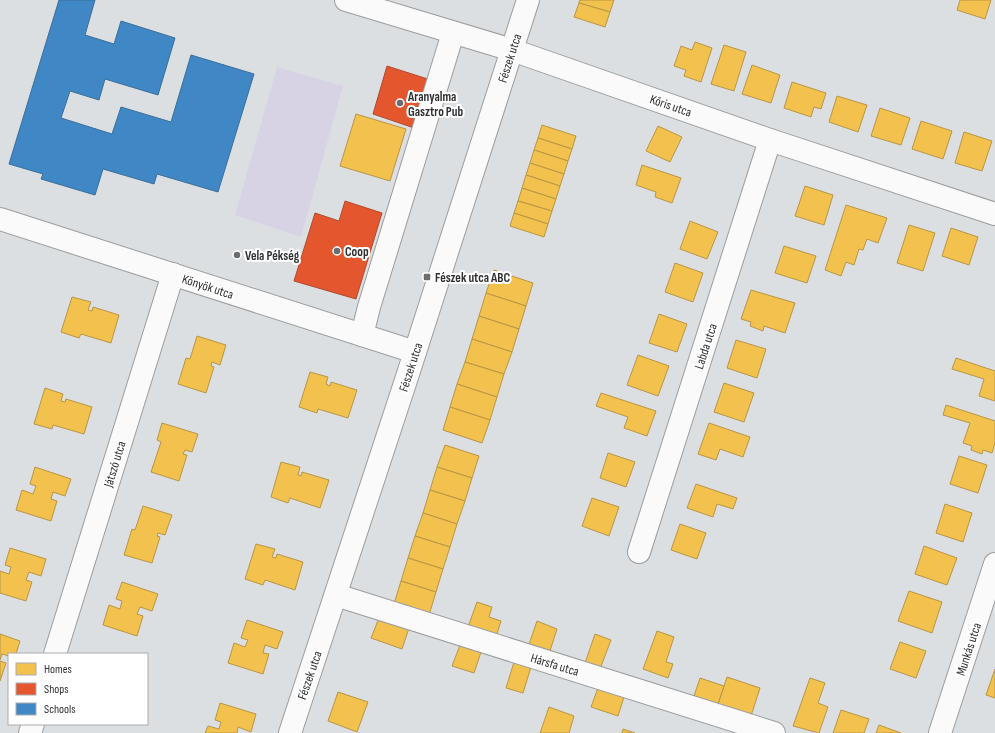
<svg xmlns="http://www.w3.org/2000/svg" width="995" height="733" font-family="'Sofia Sans Condensed',sans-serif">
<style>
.green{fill:#d8d2e5}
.homes{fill:#f2c14e;stroke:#b89646}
.shops{fill:#e4572e;stroke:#ae4b2f}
.schools{fill:#3f88c5;stroke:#3a6e99}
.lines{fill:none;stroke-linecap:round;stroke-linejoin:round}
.minor-casing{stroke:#9b9d9e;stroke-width:24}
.minor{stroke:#fafafa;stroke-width:22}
.poi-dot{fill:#6c6d6f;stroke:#fff;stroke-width:1.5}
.labels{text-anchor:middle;stroke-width:4;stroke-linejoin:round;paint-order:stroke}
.street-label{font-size:13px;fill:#2f3032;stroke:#fff}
.poi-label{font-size:13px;font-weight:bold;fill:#2f3032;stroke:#fff;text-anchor:start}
</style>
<rect width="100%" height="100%" fill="#dcdfe1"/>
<polygon class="green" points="277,67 343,86 301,237 235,215"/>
<g class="homes">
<polygon points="580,0 614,0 610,12 579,3"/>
<polygon points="960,0 991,0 985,19 957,10"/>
<polygon points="579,3 610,12 605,27 574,17"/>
<polygon points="695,42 712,48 701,82 684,76 686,70 674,66 681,46 692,50"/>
<polygon points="724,45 746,52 734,91 711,84"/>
<polygon points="752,65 780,75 771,103 742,94"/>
<polygon points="792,82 826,93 821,109 814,107 811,117 784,108"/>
<polygon points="837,96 867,105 858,132 829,122"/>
<polygon points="880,108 910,118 901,145 871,136"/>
<polygon points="356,114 406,129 390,181 340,166"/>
<polygon points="921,121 952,131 943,159 912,149"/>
<polygon points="542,125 576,136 572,149 538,138"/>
<polygon points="658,126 682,137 670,162 646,151"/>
<polygon points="964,132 992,141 982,171 955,163"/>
<polygon points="538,138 572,149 568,161 534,150"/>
<polygon points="534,150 568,161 564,174 530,163"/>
<polygon points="530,163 564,174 560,186 526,175"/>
<polygon points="642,165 681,178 672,203 655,197 656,192 636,185"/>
<polygon points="526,175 560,186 556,199 522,188"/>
<polygon points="805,186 833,195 824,225 795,216"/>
<polygon points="522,188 556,199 552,211 518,201"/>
<polygon points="518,201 552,211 548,224 514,213"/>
<polygon points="846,205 887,218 878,243 867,239 863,250 859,249 854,265 846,262 841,276 825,270"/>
<polygon points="514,213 548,224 544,237 510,226"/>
<polygon points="690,221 718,232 707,259 680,249"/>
<polygon points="909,225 935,233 923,271 897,263"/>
<polygon points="951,228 978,237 969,265 942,256"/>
<polygon points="784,246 816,256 807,283 775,273"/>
<polygon points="675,263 703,273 693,302 665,292"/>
<polygon points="494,270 533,283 526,306 486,293"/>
<polygon points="751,290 795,303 785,333 764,326 763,331 750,326 751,322 741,319"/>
<polygon points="486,293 526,306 519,329 479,316"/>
<polygon points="72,297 91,302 88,310 92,311 93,307 119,315 111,343 81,334 79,338 61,332"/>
<polygon points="659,314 687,324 677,352 649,343"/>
<polygon points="479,316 519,329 512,352 472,339"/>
<polygon points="197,336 226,345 220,365 212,362 211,366 214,367 206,393 178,384 186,358 190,359"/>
<polygon points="472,339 512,352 504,374 465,362"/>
<polygon points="736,340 766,349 757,378 727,368"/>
<polygon points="638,355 669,366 658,396 627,385"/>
<polygon points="956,358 995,371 995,401 979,396 984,379 952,369"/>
<polygon points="465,362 504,374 497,397 457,384"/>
<polygon points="310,372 328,377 326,384 330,386 331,382 357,390 348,418 318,409 317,413 299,407"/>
<polygon points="724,383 754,393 744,422 714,412"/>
<polygon points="457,384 497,397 490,420 450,407"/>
<polygon points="45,388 63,394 61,401 65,402 66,399 92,407 84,434 53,425 52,429 34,424"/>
<polygon points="601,393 656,411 647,436 624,428 628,417 596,406"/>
<polygon points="946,405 995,421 995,443 992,453 983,450 982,454 971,450 972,446 963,443 970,423 943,415"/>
<polygon points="450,407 490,420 482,443 443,430"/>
<polygon points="162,423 198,434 192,452 185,450 183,454 187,455 179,481 151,472 161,442 157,440"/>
<polygon points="709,423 750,437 743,457 720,449 716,460 698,454"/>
<polygon points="445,445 479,456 472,478 437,467"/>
<polygon points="608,453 635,462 626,487 600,478"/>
<polygon points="959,456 987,465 978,493 950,484"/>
<polygon points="281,462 300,467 298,475 301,476 302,472 329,480 320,508 290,498 288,503 271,497"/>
<polygon points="35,467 71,479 65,496 53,492 51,499 57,501 51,521 16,510 22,490 33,494 36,486 30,484"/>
<polygon points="437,467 472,478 465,501 430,490"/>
<polygon points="696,484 737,498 733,509 717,504 713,517 687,508"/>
<polygon points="430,490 465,501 457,524 423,513"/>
<polygon points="592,498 619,507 609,536 582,526"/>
<polygon points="945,504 972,513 963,542 936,533"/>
<polygon points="143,506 172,515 165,535 158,533 157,536 160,537 152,563 124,555 132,529 135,530"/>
<polygon points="423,513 457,524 450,547 415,536"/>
<polygon points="680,524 706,533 697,559 671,550"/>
<polygon points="415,536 450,547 443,569 408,558"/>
<polygon points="256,544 275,549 272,557 276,558 277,554 303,562 295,590 265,580 263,585 245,579"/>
<polygon points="924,546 957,558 947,585 915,574"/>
<polygon points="10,548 46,559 41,576 29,572 26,580 32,582 26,601 0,593 0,571 9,574 11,567 5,565"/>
<polygon points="408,558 443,569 436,592 401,581"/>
<polygon points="401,581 436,592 429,615 394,604"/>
<polygon points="122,582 158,594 152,611 140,607 137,614 143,616 137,636 103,625 109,605 120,609 122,601 116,599"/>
<polygon points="909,591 942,602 932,633 898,621"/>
<polygon points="477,602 492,607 489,617 501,621 496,637 468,627"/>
<polygon points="379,618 409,628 402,649 371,638"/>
<polygon points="247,620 283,632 277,649 265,645 263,653 269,654 263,674 228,663 234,643 245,647 248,640 241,638"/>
<polygon points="537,621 557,629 549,654 528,647"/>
<polygon points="657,631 674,637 666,662 673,664 668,678 643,669"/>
<polygon points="0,634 20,641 16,654 9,654 9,656 2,654 0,660"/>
<polygon points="595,634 611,640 600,669 585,663"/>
<polygon points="900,642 926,651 916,678 890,669"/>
<polygon points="460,645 481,652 474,673 452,666"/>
<polygon points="0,661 6,663 0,681"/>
<polygon points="514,662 531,667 523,693 506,688"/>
<polygon points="995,669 995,698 986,695"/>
<polygon points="727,677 760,688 751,716 718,704"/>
<polygon points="700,678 724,686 718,704 694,696"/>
<polygon points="810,678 825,683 818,703 828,707 819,733 793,726"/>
<polygon points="598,688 624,697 618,716 591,707"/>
<polygon points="338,692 368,702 357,732 328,721"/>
<polygon points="220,703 256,714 251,732 238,727 237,733 205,733 208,726 219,729 221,722 215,720"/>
<polygon points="549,707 574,716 569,733 540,733"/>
<polygon points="841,710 869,719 864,733 833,733"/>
<polygon points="879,725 901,733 876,733"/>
<polygon points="623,729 635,733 622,733"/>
</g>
<g class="shops">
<polygon points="387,66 434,81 420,130 373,114"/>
<polygon points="345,201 382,213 356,299 294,281 315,213 339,221"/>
</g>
<polygon class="schools" points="59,0 95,0 85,35 114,44 121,21 175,38 158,95 105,79 99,100 70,91 61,118 112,134 121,107 171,122 191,55 254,74 218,192 157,174 154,184 103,169 95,195 41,179 43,174 9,164"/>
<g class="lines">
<defs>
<g id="minor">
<polyline points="346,0 512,50 770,140 995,214"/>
<polyline points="0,219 415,352"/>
<polyline points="362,335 369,307 453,33"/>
<polyline points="639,552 770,140"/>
<polyline points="336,595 774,733"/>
<polyline points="55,654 173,274"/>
<polyline points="30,733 33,724"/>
<polyline points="290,733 408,374 528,0"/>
<polyline points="940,733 995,564"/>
</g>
</defs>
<use href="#minor" class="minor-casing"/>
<use href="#minor" class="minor"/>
</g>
<g class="poi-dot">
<circle cx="400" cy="103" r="4"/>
<circle cx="337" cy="251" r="4"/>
<circle cx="237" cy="255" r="4"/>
<rect x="423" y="273" width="8" height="8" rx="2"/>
</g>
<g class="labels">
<g class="street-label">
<text transform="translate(509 58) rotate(-72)" y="5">Fészek utca</text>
<text transform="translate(671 105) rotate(19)" y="5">Kőris utca</text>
<text transform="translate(208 286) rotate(18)" y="5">Könyök utca</text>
<text transform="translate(705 346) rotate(-72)" y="5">Labda utca</text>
<text transform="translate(410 367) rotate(-72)" y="5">Fészek utca</text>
<text transform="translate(114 464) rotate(-73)" y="5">Játszó utca</text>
<text transform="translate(968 649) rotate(-72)" y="5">Munkás utca</text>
<text transform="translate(555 664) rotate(17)" y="5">Hársfa utca</text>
<text transform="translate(309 675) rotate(-71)" y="5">Fészek utca</text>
</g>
<g class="poi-label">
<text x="408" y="101">Aranyalma<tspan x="408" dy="15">Gasztro Pub</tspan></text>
<text x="345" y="256">Coop</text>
<text x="245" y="260">Vela Pékség</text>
<text x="435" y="282">Fészek utca ABC</text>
</g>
</g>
<rect x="8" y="653" width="140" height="72" fill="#ffffff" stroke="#acacad"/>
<rect x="16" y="663" width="20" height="12" fill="#f2c14e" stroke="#acacad"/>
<text x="44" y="673" font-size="12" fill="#2f3032">Homes</text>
<rect x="16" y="683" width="20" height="12" fill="#e4572e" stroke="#acacad"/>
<text x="44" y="693" font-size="12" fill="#2f3032">Shops</text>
<rect x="16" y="703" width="20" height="12" fill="#3f88c5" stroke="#acacad"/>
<text x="44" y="713" font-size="12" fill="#2f3032">Schools</text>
</svg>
